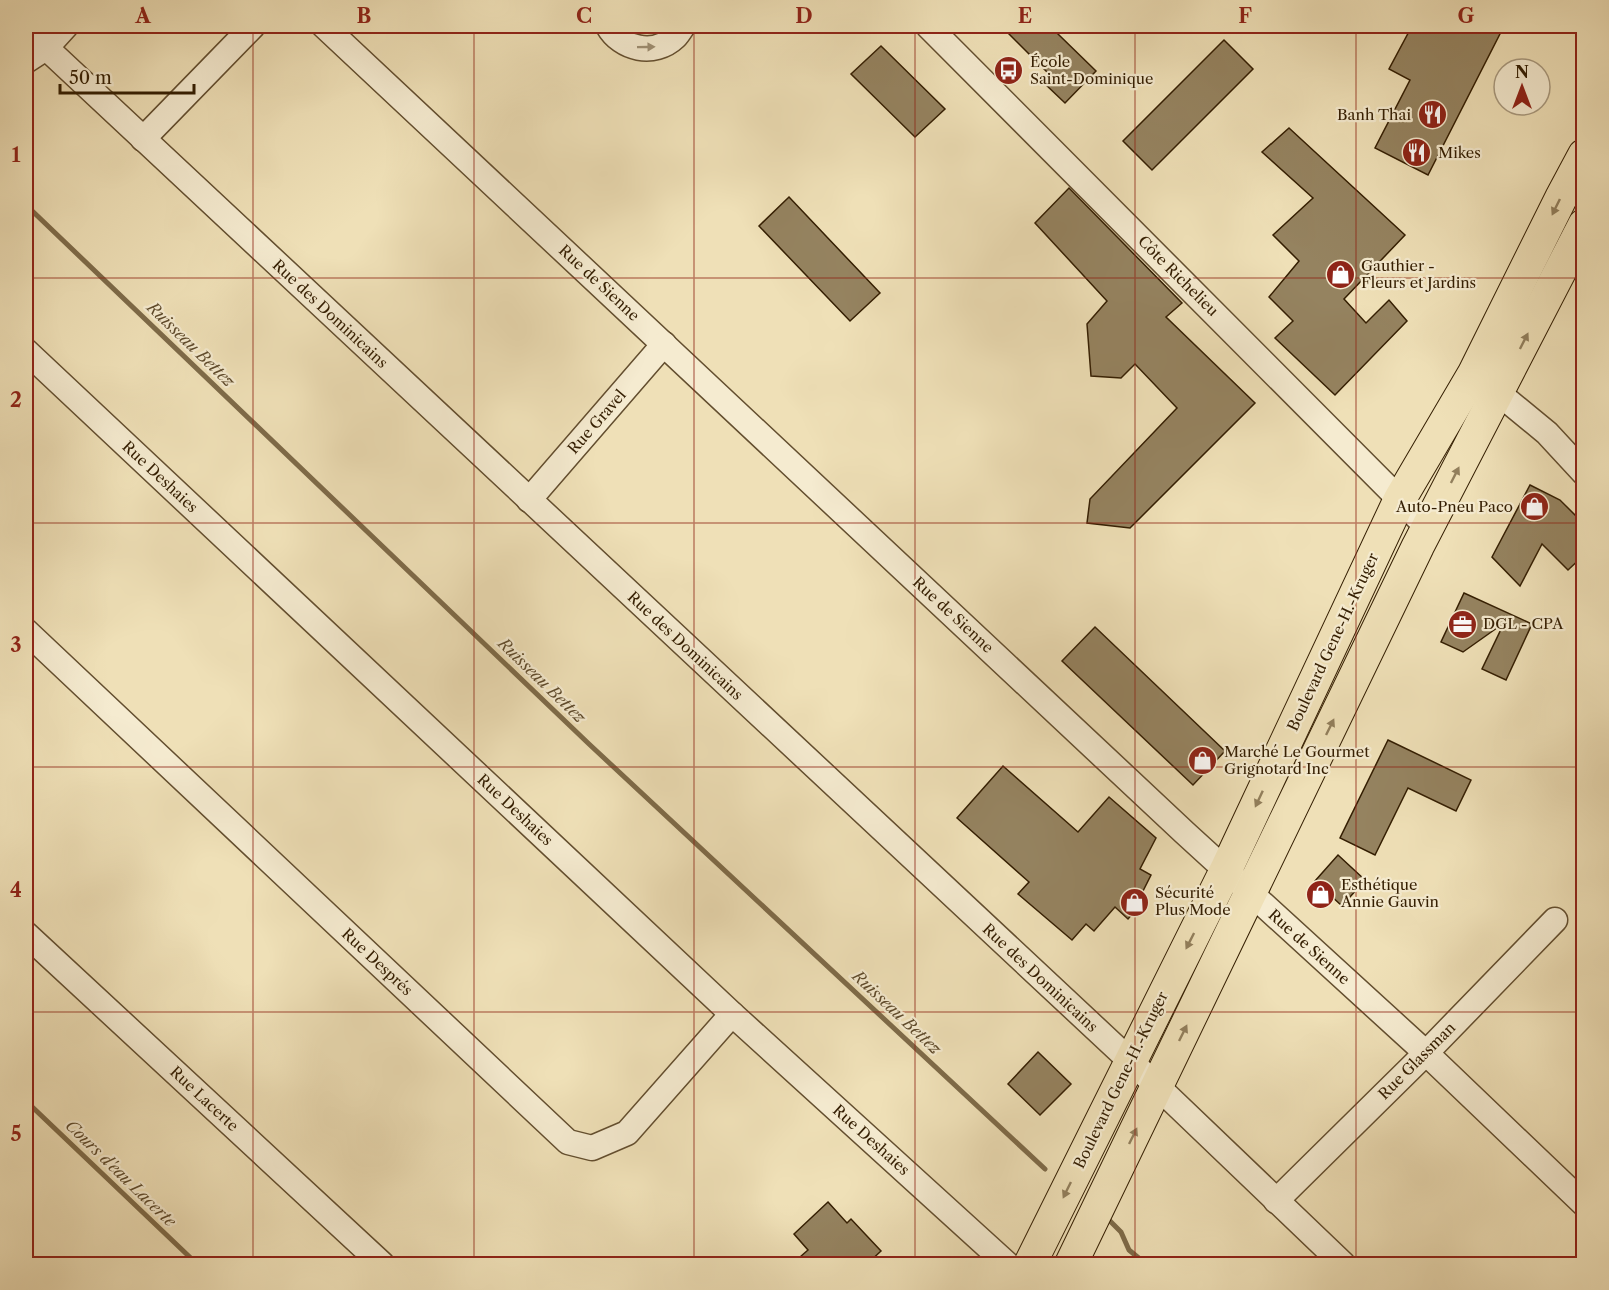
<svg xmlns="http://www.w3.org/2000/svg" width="1609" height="1290" font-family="'Libre Caslon Text',serif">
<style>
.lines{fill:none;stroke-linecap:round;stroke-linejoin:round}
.stream{stroke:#7e6b49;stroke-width:5}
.building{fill:#958360;stroke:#341e02;stroke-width:1.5}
.minor-casing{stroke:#634e2f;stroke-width:27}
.major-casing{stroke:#341e02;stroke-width:34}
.minor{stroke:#f5ebd0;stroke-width:24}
.major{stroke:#efe0b7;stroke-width:32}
.oneway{fill:#9e8f73}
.oneway2{fill:#927f5c}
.grid{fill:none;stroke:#8f2418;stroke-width:1.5;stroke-opacity:0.55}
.labels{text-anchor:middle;stroke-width:4.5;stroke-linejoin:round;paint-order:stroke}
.poi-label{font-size:15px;fill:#341e02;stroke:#f5ebd0;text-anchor:start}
.street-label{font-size:15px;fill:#341e02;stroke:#f5ebd0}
.water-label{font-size:16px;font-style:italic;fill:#5f4b2c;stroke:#f5ebd0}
.neatline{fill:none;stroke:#8f2418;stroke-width:2}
.grid-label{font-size:20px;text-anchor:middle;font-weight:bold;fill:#8f2418}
</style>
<rect width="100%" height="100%" fill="#efe0b7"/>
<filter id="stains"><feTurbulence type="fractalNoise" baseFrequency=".00333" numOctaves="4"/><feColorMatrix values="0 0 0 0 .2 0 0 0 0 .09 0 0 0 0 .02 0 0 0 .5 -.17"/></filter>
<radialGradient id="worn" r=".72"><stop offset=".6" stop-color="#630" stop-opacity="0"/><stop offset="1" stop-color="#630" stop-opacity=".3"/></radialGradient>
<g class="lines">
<g class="stream">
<polyline points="26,205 589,744 1045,1169"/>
<polyline points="26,1101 197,1264"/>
<polyline points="1110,1221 1121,1232 1129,1250 1146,1264"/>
</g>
</g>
<g class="building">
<polygon points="1001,26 1066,26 1058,34 1096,71 1065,103 1044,83 1051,76"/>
<polygon points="1412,26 1504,26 1428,175 1375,148 1410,80 1389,69"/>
<polygon points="1224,40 1253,69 1152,170 1123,141"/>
<polygon points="881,46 945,109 915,137 851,74"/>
<polygon points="1289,128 1405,235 1344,299 1366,323 1389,300 1407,321 1335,395 1275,338 1293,321 1269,297 1299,261 1273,235 1313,198 1262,152"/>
<polygon points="1069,188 1182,303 1166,317 1255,403 1130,528 1087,523 1090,499 1177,408 1135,364 1121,378 1091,376 1087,324 1107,301 1035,223"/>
<polygon points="789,197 880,293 850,321 759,226"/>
<polygon points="1530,485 1560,500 1584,524 1584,555 1568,570 1542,544 1520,586 1492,557"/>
<polygon points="1464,593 1532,624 1506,680 1482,669 1504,623 1463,652 1441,642"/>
<polygon points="1095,627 1225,751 1193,785 1062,661"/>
<polygon points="1388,740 1471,780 1456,811 1408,788 1375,855 1340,838"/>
<polygon points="1003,766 1078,832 1109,797 1156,838 1140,869 1151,875 1140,897 1144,900 1128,919 1115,907 1094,931 1086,924 1072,940 1018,894 1029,882 957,818"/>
<polygon points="1338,855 1365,880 1342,906 1315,881"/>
<polygon points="1038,1052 1071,1084 1040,1115 1008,1084"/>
<polygon points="828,1202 847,1223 851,1219 881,1251 867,1264 792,1264 808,1250 794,1234"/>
</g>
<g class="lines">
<defs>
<g id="minor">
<polyline points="324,26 1185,833 1426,1053 1584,1204"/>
<path d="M608,26C621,49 654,57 675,37C678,34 681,29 683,26"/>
<polyline points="928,26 1428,528"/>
<polyline points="26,29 1157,1086 1343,1264"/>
<polyline points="26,61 46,48 66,26"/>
<polyline points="143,139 253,26"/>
<polyline points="26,351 732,1014 1007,1264"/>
<polyline points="1485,382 1547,433 1584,473"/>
<polyline points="529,500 664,344"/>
<polyline points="26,631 568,1142 592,1148 627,1133 732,1014"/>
<polyline points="26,934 382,1264"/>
<polyline points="1276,1201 1426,1053 1555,920"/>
</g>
<g id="major">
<polyline points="1030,1264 1226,870 1400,499 1474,373 1561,198 1584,155"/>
<polyline points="1071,1264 1418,546 1584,225"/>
</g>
</defs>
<use href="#minor" class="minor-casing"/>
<use href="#major" class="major-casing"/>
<use href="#minor" class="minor"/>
<use href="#major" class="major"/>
</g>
<defs><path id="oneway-solid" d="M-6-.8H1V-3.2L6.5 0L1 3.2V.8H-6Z" transform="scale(1.5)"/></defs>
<use class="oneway" href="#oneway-solid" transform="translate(646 47) rotate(-1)"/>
<g class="oneway2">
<use href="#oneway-solid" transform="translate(1556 207) rotate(116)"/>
<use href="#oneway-solid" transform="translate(1524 341) rotate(-63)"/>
<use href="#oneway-solid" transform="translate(1455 475) rotate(-63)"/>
<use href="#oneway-solid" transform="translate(1330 727) rotate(-64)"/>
<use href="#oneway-solid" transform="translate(1259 799) rotate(115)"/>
<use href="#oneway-solid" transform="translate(1190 941) rotate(117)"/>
<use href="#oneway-solid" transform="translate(1183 1033) rotate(-64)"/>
<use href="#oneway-solid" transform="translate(1133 1136) rotate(-64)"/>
<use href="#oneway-solid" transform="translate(1067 1190) rotate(116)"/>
</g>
<path class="grid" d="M253,26V1264M474,26V1264M694,26V1264M915,26V1264M1135,26V1264M1356,26V1264M26,278H1584M26,523H1584M26,767H1584M26,1012H1584"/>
<defs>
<symbol id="bus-disc" viewBox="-11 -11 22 22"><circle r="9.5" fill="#8f2418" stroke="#f5ebd0"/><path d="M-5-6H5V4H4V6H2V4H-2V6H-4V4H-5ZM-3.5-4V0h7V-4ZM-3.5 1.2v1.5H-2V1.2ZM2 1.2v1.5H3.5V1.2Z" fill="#fff"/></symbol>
<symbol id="restaurant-disc" viewBox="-11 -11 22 22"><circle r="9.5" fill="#8f2418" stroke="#f5ebd0"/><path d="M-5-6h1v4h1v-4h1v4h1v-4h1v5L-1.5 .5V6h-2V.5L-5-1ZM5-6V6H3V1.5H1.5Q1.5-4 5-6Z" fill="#fff"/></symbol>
<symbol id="shop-disc" viewBox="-11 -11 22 22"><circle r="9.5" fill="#8f2418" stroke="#f5ebd0"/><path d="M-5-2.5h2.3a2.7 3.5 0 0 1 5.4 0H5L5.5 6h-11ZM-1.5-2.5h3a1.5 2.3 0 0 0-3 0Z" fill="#fff"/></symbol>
<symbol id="office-disc" viewBox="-11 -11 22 22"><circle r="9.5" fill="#8f2418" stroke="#f5ebd0"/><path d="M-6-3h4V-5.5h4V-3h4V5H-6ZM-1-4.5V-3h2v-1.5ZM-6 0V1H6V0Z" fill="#fff"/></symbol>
</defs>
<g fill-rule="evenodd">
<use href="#bus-disc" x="992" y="54" width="33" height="33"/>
<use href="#restaurant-disc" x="1416" y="98" width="33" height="33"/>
<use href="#restaurant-disc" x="1400" y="136" width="33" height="33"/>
<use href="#shop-disc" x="1324" y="258" width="33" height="33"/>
<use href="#shop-disc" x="1518" y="490" width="33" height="33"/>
<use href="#office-disc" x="1446" y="608" width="33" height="33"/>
<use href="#shop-disc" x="1186" y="744" width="33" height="33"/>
<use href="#shop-disc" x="1304" y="878" width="33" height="33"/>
<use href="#shop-disc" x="1118" y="886" width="33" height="33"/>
</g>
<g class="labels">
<g class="poi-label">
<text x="1030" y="67">École<tspan x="1030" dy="17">Saint-Dominique</tspan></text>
<text x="1411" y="120" text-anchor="end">Banh Thai</text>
<text x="1438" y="158">Mikes</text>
<text x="1361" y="271">Gauthier -<tspan x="1361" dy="17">Fleurs et Jardins</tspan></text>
<text x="1513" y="512" text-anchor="end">Auto-Pneu Paco</text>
<text x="1483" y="629">DGL - CPA</text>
<text x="1224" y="757">Marché Le Gourmet<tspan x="1224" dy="17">Grignotard Inc</tspan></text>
<text x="1341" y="890">Esthétique<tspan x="1341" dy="17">Annie Gauvin</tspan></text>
<text x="1155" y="898">Sécurité<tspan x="1155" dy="17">Plus Mode</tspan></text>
</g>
<g class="street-label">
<text transform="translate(1178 276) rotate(45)" y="5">Côte Richelieu</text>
<text transform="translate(599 283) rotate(43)" y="5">Rue de Sienne</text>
<text transform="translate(330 314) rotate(43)" y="5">Rue des Dominicains</text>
<text transform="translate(597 422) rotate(-49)" y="5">Rue Gravel</text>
<text transform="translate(160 477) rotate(43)" y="5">Rue Deshaies</text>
<text transform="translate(953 615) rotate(43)" y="5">Rue de Sienne</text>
<text transform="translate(1333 642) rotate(-65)" y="5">Boulevard Gene-H.-Kruger</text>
<text transform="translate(685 646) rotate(43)" y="5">Rue des Dominicains</text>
<text transform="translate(515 810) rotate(43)" y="5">Rue Deshaies</text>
<text transform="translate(1309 947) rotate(42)" y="5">Rue de Sienne</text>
<text transform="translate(377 962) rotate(43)" y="5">Rue Després</text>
<text transform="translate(1040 978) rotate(43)" y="5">Rue des Dominicains</text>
<text transform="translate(1417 1061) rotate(-45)" y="5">Rue Glassman</text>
<text transform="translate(1121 1080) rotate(-64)" y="5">Boulevard Gene-H.-Kruger</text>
<text transform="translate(204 1099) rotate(43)" y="5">Rue Lacerte</text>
<text transform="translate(871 1140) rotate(42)" y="5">Rue Deshaies</text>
</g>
<g class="water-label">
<text transform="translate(191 344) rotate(44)" y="6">Ruisseau Bettez</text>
<text transform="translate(542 680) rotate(44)" y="6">Ruisseau Bettez</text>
<text transform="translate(897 1012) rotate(43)" y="6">Ruisseau Bettez</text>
<text transform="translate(121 1173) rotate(44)" y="6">Cours d'eau Lacerte</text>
</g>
</g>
<rect width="1609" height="1290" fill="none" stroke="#efe0b7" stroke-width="66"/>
<g transform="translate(1522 87)"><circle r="28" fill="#f5ebd0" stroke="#a8997e" stroke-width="1.5"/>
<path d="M0-4.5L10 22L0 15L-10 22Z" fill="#8f2418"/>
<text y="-9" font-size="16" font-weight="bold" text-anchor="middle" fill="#341e02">N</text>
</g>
<path d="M60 84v9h134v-9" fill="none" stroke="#341e02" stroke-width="3"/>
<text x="69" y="84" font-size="18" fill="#341e02" stroke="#f5ebd0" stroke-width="4.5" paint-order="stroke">50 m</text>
<rect x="33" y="33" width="1543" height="1224" class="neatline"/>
<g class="grid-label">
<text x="143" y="23">A</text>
<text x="364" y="23">B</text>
<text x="584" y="23">C</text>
<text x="804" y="23">D</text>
<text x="1025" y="23">E</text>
<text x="1245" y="23">F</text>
<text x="1466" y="23">G</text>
<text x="16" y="162">1</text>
<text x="16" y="407">2</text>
<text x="16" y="652">3</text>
<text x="16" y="897">4</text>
<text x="16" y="1141">5</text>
</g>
<rect width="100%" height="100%" filter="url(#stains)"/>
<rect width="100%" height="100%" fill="url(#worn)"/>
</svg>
